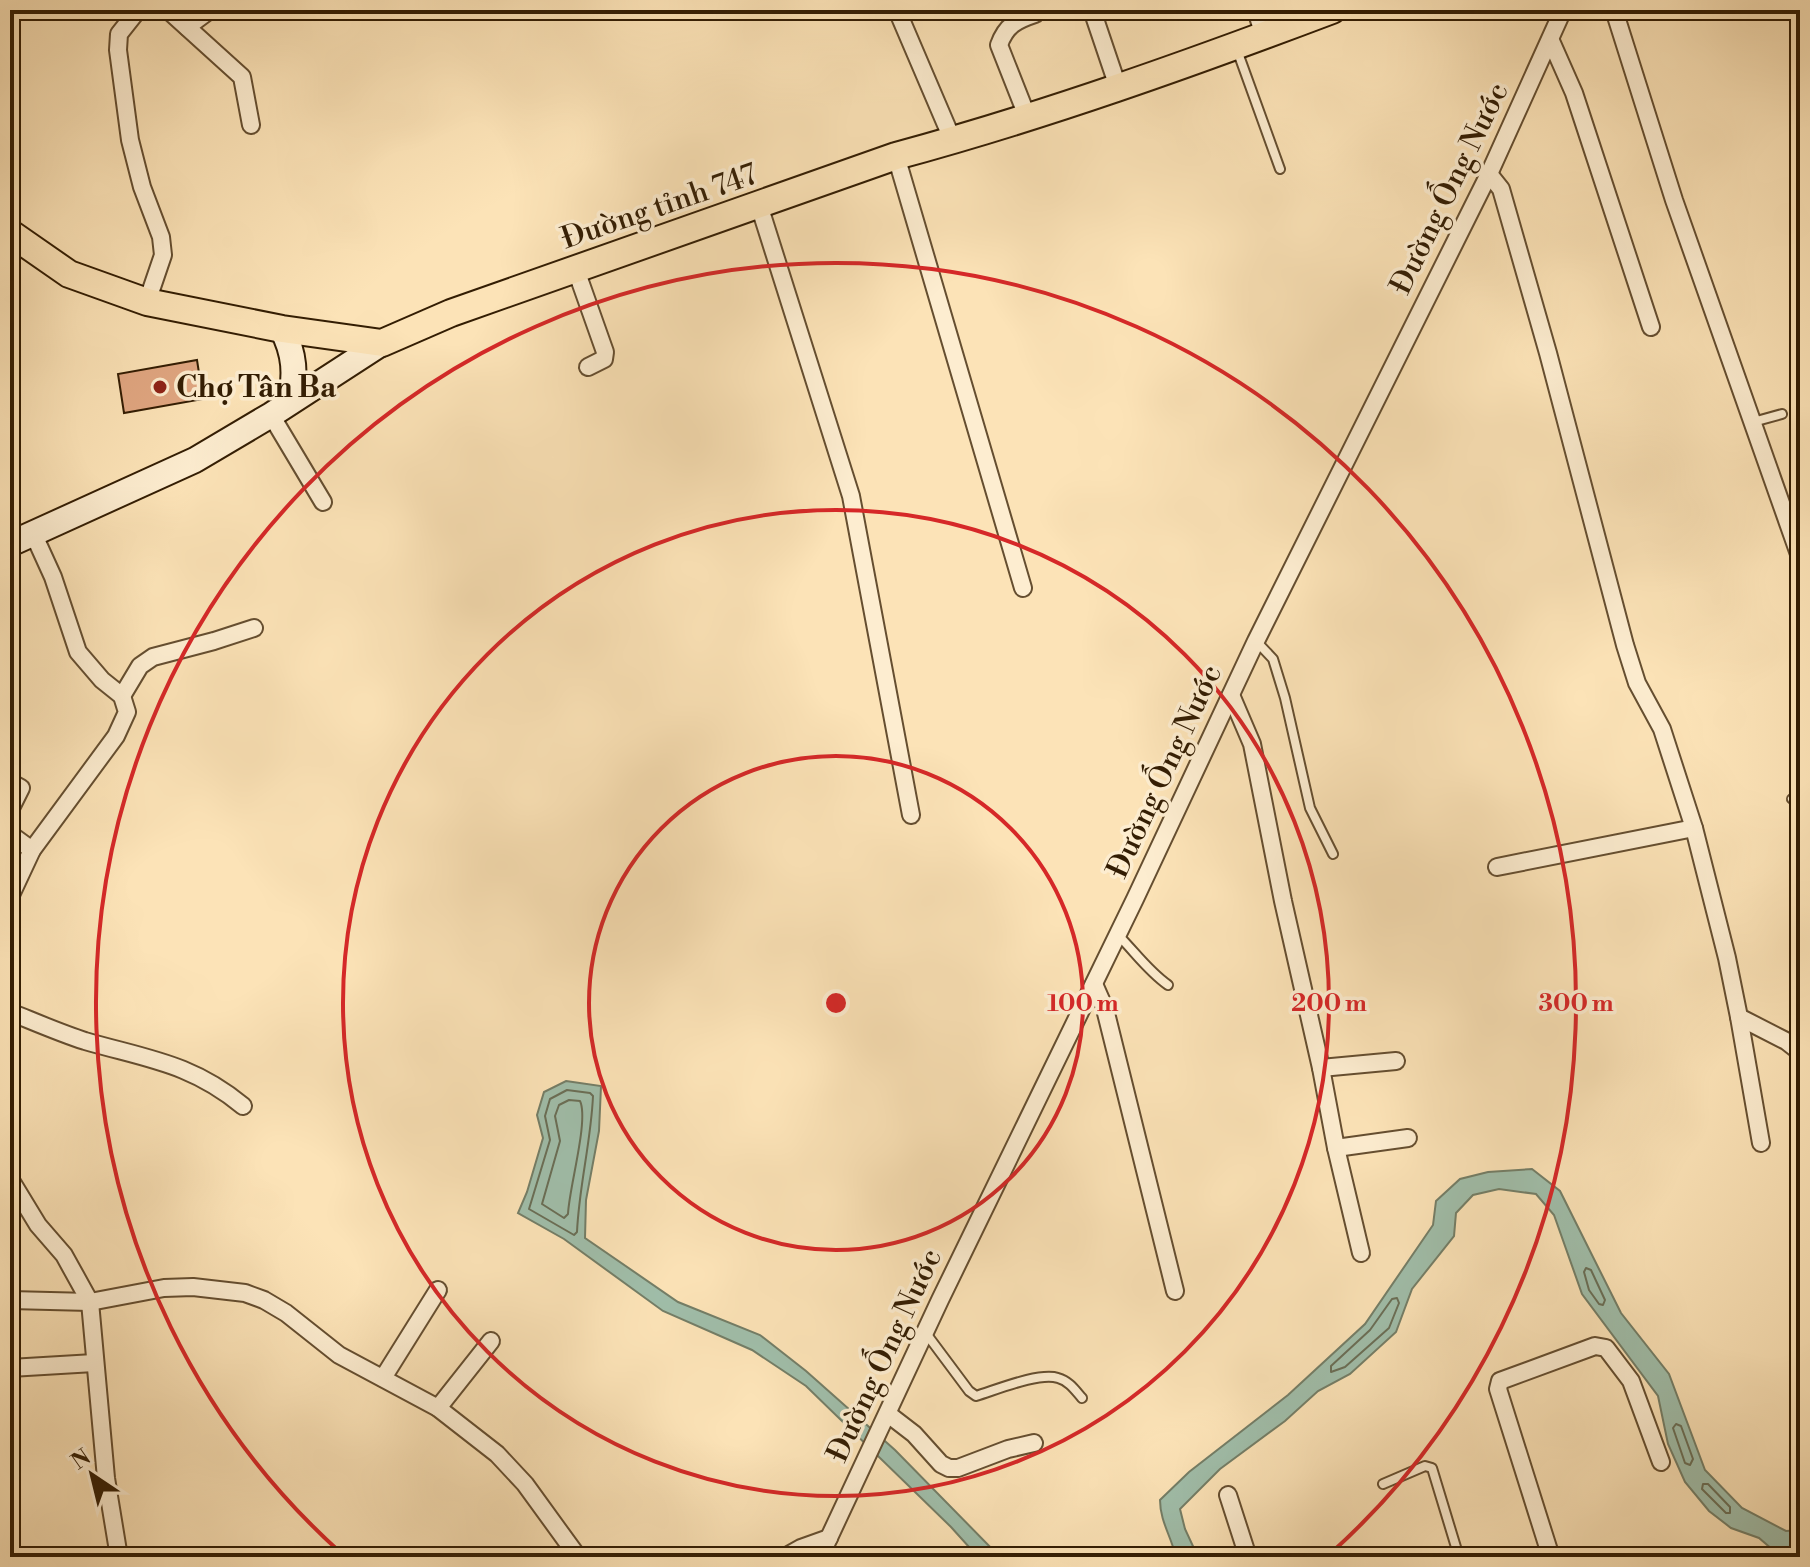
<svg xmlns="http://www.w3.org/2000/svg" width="1810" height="1567" font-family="'Libre Bodoni',serif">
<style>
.water{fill:#a0beaa;stroke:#747e67;stroke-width:2}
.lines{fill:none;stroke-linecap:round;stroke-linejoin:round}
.shore{stroke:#6a6e56;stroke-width:2}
.building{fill:#e1a782;stroke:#331d03;stroke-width:2}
.service-casing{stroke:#654e30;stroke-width:12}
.minor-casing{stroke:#654e30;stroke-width:20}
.secondary-casing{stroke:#331d03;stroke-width:28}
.primary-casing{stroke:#331d03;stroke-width:30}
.service{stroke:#fdedd0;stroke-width:8}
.minor{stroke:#fdedd0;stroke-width:16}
.secondary{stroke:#fdedd0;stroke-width:24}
.primary{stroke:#fce3b7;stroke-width:26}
.ring{fill:none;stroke:#d62828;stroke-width:4}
.poi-dot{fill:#8f2418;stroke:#fdedd0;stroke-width:3}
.labels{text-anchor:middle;stroke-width:7;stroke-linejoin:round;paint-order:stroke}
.street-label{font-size:30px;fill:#331d03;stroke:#fdedd0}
.poi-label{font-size:30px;font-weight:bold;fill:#331d03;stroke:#fdedd0;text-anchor:start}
.centre{fill:#d62828;stroke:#fdedd0;stroke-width:4}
.ring-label{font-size:24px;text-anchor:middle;font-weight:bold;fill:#d62828;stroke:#fdedd0;stroke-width:7;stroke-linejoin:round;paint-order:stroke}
</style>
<rect width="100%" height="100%" fill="#fce3b7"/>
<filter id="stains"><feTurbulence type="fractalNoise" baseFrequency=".0025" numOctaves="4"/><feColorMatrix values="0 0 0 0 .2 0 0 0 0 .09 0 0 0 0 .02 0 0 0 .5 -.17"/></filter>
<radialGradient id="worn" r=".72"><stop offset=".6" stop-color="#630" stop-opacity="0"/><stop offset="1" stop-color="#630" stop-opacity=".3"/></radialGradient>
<g class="water">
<polygon points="566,1081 601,1086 599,1131 586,1200 585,1238 678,1302 760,1335 806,1371 895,1450 1000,1557 978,1557 951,1527 806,1386 752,1350 663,1311 564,1239 518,1213 527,1192 543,1138 537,1115 544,1092"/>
<path d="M1532,1169L1560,1191L1621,1313L1669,1374L1705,1470L1742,1508L1786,1531L1800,1530V1557H1773V1550L1759,1538L1731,1528L1709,1511L1685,1482L1668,1444L1658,1396L1582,1294L1554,1215L1536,1194L1499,1189L1473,1195L1456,1213L1454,1236L1412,1289L1396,1332L1350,1374L1318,1391L1285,1421L1220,1469L1180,1509L1185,1529L1198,1557H1176C1171,1536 1160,1521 1160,1500L1189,1472L1288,1395L1365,1324L1433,1225L1436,1201L1460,1179L1488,1172Z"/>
</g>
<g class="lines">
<g class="shore">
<path d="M567,1090L590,1093L593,1096C591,1142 579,1186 577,1232L574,1235L529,1209L550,1140L545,1116L550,1099Z"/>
<path d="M569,1100L580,1101C589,1120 569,1188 568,1214L564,1218L542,1204L560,1141L555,1116L559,1105Z"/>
<polygon points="1586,1268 1591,1270 1605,1300 1603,1305 1599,1304 1589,1290 1584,1272"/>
<polygon points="1397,1298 1399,1303 1389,1328 1345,1367 1331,1372 1331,1366 1370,1330 1392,1299"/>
<polygon points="1676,1424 1681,1426 1693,1459 1690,1465 1685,1463 1673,1428"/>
<polygon points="1703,1484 1708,1484 1730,1507 1730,1513 1726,1513 1702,1489"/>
</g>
</g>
<polygon class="building" points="197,360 203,399 124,413 118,374"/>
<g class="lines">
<defs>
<g id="service">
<polyline points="1237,50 1280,169"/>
<polyline points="1753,422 1782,414"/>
<polyline points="1256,641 1273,659 1285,698 1310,808 1333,854"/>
<polyline points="1792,799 1800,793"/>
<path d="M1118,935C1135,952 1148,971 1168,985"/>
<path d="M925,1332L969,1391L976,1396C996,1390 1039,1372 1058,1378C1069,1381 1075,1390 1082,1398"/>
<polyline points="1383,1484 1425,1466 1432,1468 1459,1557"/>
</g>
<g id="minor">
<polyline points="138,10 119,34 118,50 130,140 142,187 161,237 163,255 147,302"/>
<polyline points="168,10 242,77 251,125"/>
<polyline points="897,10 953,141"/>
<polyline points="1092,10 1118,87"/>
<polyline points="1256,10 1264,36"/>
<polyline points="1614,10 1674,200 1800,557"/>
<polyline points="187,27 210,10"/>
<polyline points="1551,41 1574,93 1651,327"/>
<path d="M1027,116L999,45C1006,25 1017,20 1035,14"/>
<polyline points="896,156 1023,588"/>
<polyline points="1489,174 1501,189 1548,353 1625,645 1637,683 1662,729 1694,828 1727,958 1739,1017 1786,1041 1800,1052"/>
<polyline points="759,205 851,496 911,815"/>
<polyline points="576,270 605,352 604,359 588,367"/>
<polyline points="271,415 323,502"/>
<polyline points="1231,695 1252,744 1283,901 1321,1068 1396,1061"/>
<polyline points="122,696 140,666 153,657 214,641 254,628"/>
<polyline points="10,782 21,788 10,810"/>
<polyline points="10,834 32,850"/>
<polyline points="1497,867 1694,828"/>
<polyline points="10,897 32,850 116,736 127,712 122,696 102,680 78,652 53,577 33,533"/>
<polyline points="1094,984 1105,1009 1175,1291"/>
<path d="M10,1012C35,1022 60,1033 85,1041C147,1059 191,1063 243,1106"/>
<polyline points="1739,1017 1761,1143"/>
<polyline points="1321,1068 1336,1148 1408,1138"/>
<polyline points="1336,1148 1361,1253"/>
<polyline points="10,1179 38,1225 64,1255 90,1302 106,1478 119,1557"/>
<polyline points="10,1300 90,1302 164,1288 193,1287 245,1293 264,1300 286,1313 339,1355 438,1408 497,1454 525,1484 578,1557"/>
<polyline points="10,1368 94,1363"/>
<polyline points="383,1378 438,1290"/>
<polyline points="438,1408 491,1341"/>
<polyline points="888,1414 914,1434 941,1464 949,1468 958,1468 1008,1449 1034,1443"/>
<polyline points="1228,1495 1248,1557"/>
<polyline points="785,1557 801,1548 829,1538"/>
<polyline points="820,1557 940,1300 1135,899 1256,641 1489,174 1563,10"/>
<polyline points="1551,1557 1498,1389 1500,1381 1595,1346 1606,1348 1631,1381 1661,1462"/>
</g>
<g id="secondary">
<path d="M282,329C295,354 296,375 290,402"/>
<polyline points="10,544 195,460 271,415 382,343"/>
</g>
<path id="primary" d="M10,233L69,274L147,302L282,329L382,343L451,313L896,156C1044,116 1189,64 1332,10"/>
</defs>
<use href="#service" class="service-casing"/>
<use href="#minor" class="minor-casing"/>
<use href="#secondary" class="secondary-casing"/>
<use href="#primary" class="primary-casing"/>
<use href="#service" class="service"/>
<use href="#minor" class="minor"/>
<use href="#secondary" class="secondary"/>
<use href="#primary" class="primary"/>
</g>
<g class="ring">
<circle cx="836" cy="1003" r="247"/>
<circle cx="836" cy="1003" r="493"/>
<path d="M341 1553A740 740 0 1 1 1331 1553"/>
</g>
<circle class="poi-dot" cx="160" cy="387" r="8"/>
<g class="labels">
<g class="street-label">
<text transform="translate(1449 188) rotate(-64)" y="10">Đường Ống Nước</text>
<text transform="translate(659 206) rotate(-19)" y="10">Đường tỉnh 747</text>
<text transform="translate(1164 771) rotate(-65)" y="10">Đường Ống Nước</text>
<text transform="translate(884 1355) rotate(-65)" y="10">Đường Ống Nước</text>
</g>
<g class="poi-label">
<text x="176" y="397">Chợ Tân Ba</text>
</g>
</g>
<circle cx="836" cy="1003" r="12" class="centre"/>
<g class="ring-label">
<text x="1083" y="1011">100 m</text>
<text x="1329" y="1011">200 m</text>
<text x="1576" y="1011">300 m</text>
</g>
<rect width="1810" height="1567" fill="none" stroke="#fce3b7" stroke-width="40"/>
<rect x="12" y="12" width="1786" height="1543" fill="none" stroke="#331d03" stroke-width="4"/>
<rect x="20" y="20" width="1770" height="1527" fill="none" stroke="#331d03" stroke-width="2"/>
<g transform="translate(92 1475) rotate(325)" stroke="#fdedd0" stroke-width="6" paint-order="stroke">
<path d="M0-6L14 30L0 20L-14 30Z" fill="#331d03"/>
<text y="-12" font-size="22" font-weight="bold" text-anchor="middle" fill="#331d03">N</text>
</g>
<rect width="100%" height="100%" filter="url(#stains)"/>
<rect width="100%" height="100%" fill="url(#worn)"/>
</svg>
